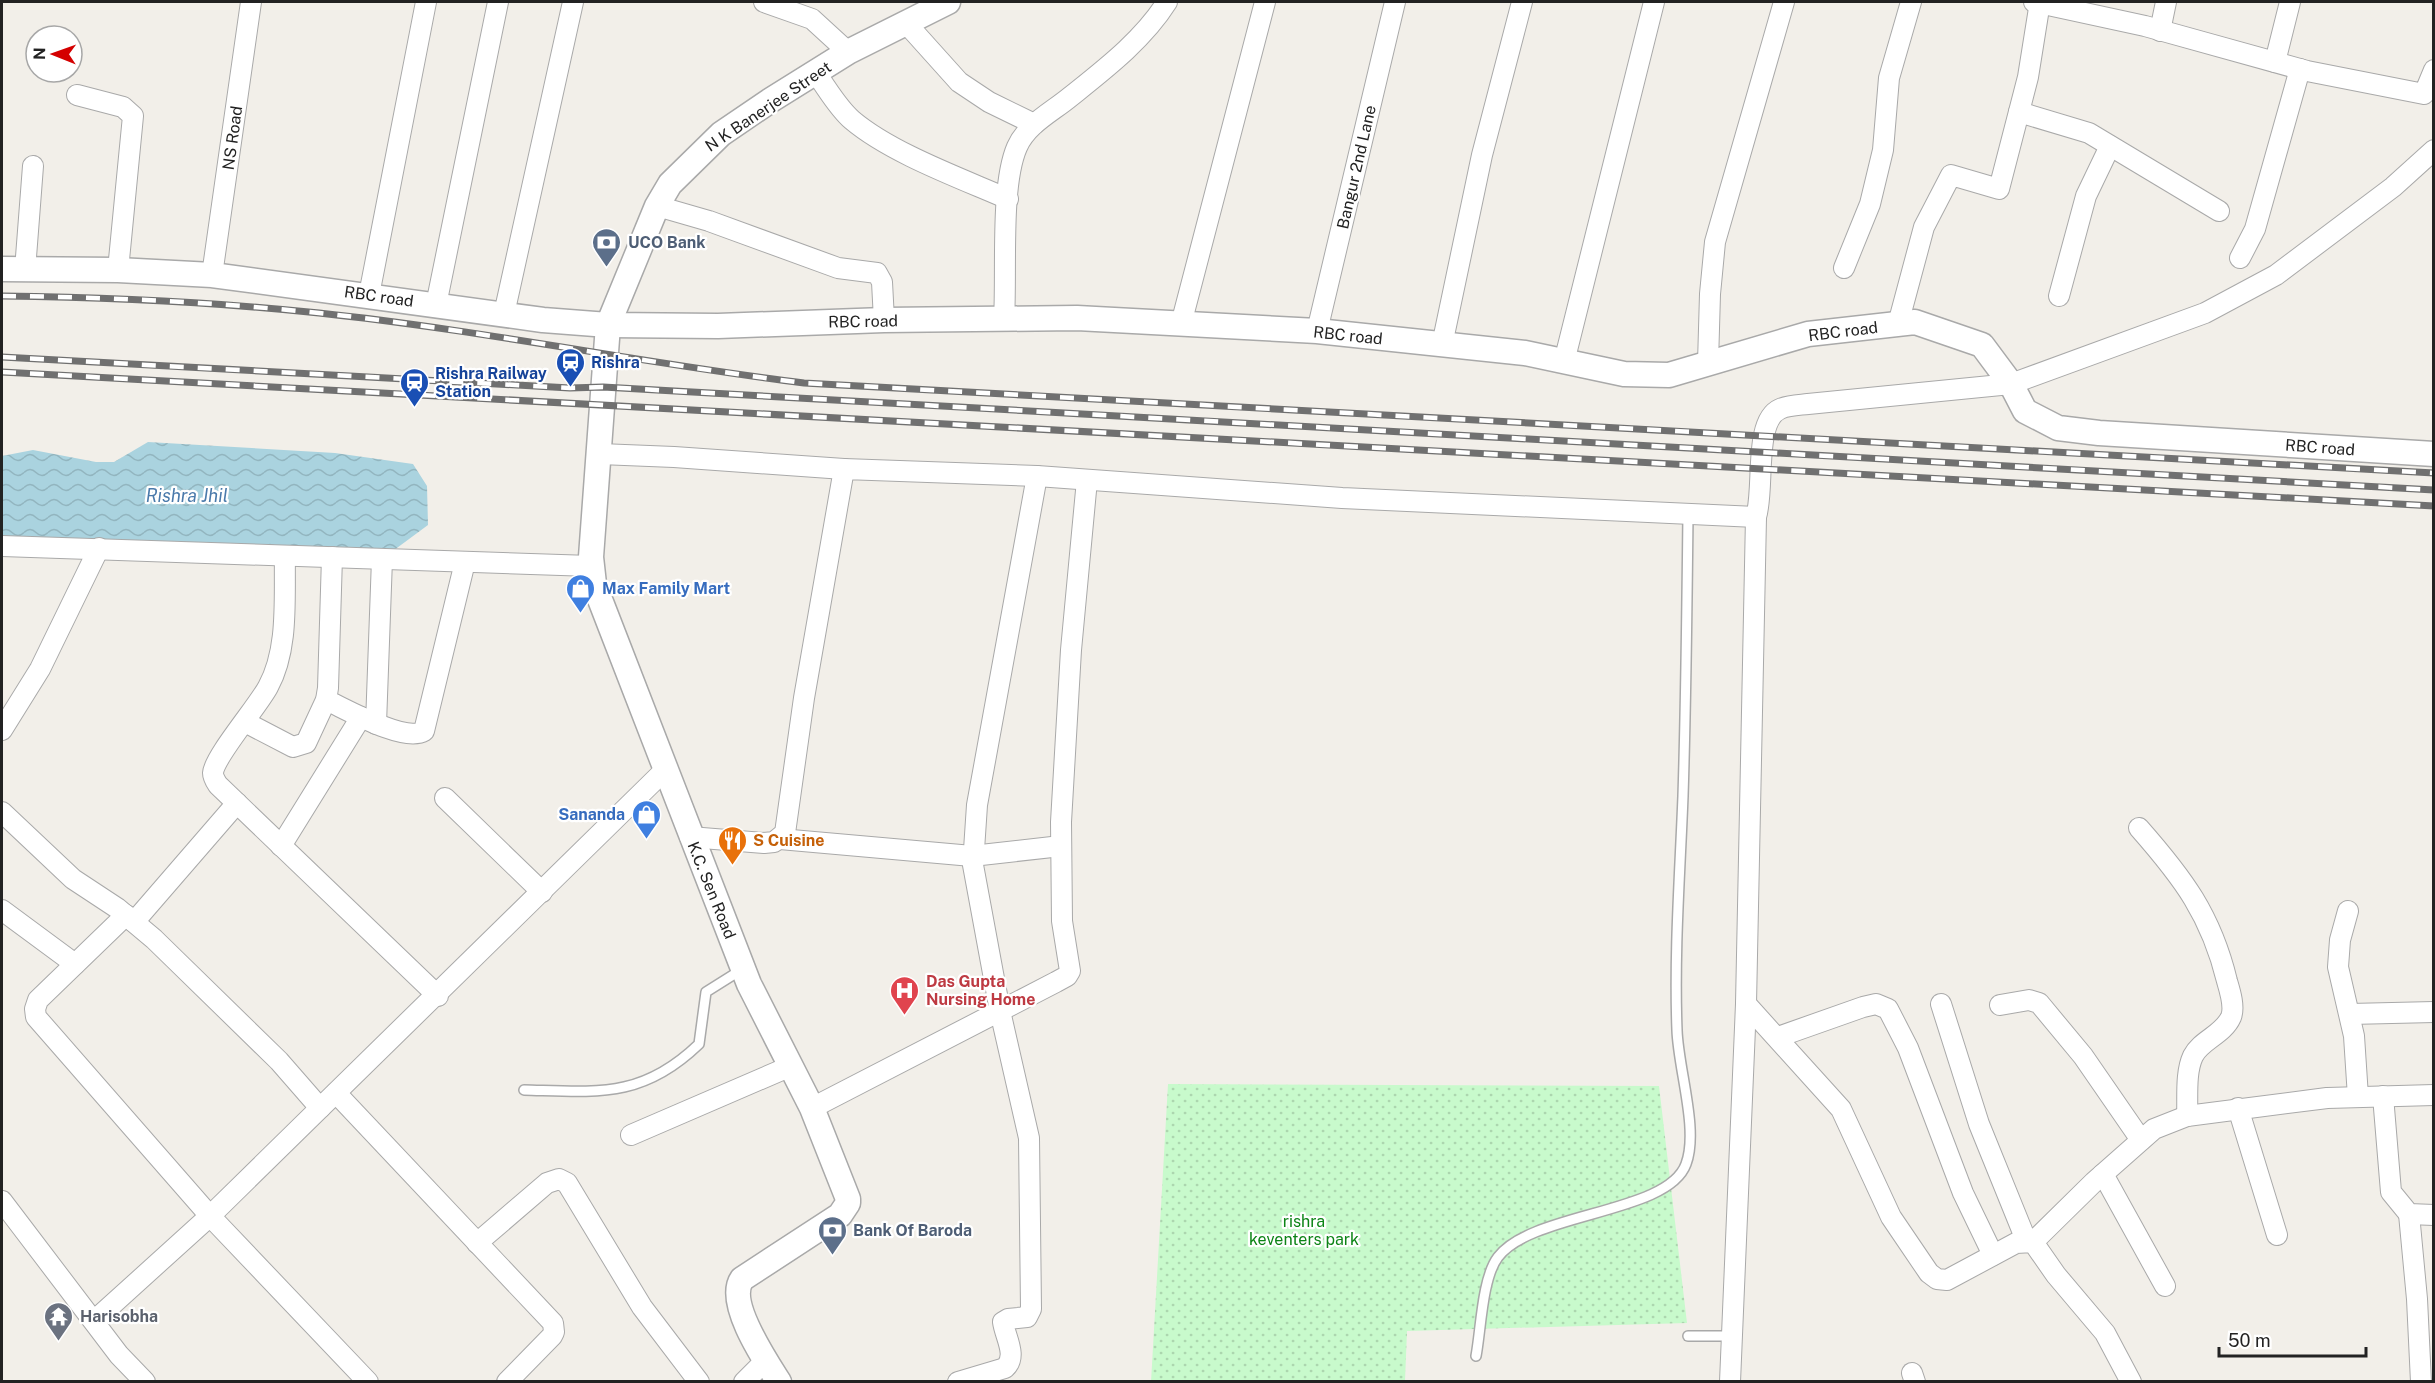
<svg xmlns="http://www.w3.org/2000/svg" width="2435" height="1383" font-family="'Public Sans',sans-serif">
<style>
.park{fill:url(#park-dots)}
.water{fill:url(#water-waves)}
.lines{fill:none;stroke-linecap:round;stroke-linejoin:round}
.service-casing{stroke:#a9a9a9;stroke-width:12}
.minor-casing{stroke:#a9a9a9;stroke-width:22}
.tertiary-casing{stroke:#a9a9a9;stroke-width:27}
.service{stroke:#fff;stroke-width:9}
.minor{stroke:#fff;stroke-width:20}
.tertiary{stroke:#fff;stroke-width:24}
.rail-casing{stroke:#707070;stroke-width:7}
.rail{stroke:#fff;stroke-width:4.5;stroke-dasharray:14;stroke-linecap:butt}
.labels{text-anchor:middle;stroke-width:4.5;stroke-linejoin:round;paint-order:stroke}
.street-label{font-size:16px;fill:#222;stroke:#fff}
.service-label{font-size:16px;font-weight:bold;fill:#4e5e75;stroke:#fff;text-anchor:start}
.transit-label{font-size:16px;font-weight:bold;fill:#164399;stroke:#fff;text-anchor:start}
.shop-label{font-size:16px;font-weight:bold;fill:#366cbe;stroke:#fff;text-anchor:start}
.food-label{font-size:16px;font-weight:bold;fill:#c56008;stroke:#fff;text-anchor:start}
.health-label{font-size:16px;font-weight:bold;fill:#be3a42;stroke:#fff;text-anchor:start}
.park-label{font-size:16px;fill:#0c8416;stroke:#fff}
.worship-label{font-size:16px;font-weight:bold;fill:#5b616d;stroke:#fff;text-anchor:start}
.water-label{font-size:18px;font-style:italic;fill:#4a7aab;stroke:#fff}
</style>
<defs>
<pattern id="park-dots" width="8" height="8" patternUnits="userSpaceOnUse" patternTransform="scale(1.5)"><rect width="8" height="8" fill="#c8facc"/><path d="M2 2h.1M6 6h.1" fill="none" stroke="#acd6af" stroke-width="1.8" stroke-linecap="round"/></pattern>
<pattern id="water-waves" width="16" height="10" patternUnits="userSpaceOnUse" patternTransform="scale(1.5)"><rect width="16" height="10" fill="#aad3df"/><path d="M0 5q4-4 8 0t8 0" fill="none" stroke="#92b5bf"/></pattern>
</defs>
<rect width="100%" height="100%" fill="#f2efe9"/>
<polygon class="park" points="1168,1084 1659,1086 1687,1323 1407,1331 1405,1381 1151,1382"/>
<polygon class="water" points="148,442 335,453 413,464 427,486 428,525 382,559 2,538 2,456 33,450 96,462 114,462"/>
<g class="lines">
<defs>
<g id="service">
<path d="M524,1090C597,1092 642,1099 699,1044L706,992L741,970"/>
<polyline points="1688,1336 1732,1336"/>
<path d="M1476,1356C1481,1330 1482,1278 1498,1257C1532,1212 1668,1214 1686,1164C1699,1130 1678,1068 1677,1030C1674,952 1680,874 1683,796C1686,702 1687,608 1688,514"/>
</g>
<g id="minor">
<polyline points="764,2 812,19 848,52"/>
<polyline points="2034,2 2145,26 2307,71 2424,94 2434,70"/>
<polyline points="906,23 959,82 989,102 1034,124"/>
<polyline points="2160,31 2166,2"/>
<polyline points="2275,62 2290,2"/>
<path d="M815,72C827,88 837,107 852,120C891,153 960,178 1008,199"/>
<polyline points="77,95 123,107 133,116 118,270"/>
<polyline points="2019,112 2089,133 2219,211"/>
<polyline points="657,206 709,221 838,268 877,273 882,282 884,320"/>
<polyline points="2240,258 2255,229 2300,69"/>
<polyline points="1844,268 1870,204 1883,150 1889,78 1911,2"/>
<polyline points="25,270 33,166"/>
<polyline points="212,275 251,2"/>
<polyline points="369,295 426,2"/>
<polyline points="2059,296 2086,196 2110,146"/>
<polyline points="436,305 498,2"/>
<polyline points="504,314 573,2"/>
<path d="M1004,319C1007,273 1000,186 1017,147C1027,124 1052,112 1070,97C1105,69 1143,40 1167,2"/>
<polyline points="1181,324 1265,2"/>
<polyline points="1898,324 1924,227 1951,175 1999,189 2028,77 2040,2"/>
<polyline points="1317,331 1395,2"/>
<polyline points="1442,345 1482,155 1522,2"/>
<polyline points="1564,362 1654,2"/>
<polyline points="1708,363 1710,294 1715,242 1784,2"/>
<polyline points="600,454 674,457 844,469"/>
<polyline points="2,546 591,566"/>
<path d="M285,556C284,598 289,649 268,687C258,706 214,757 213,773C213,777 216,782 218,785L438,996"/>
<path d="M326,700C346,709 404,743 424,731L465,562"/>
<polyline points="245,722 293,747 306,743 326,700 328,688 332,557"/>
<polyline points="376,724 382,559"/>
<polyline points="2,730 40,669 99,548"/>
<polyline points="445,798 542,892"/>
<polyline points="2,812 73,879 117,908 154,939 279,1061 320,1108"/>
<path d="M2139,828C2183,878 2211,915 2227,981C2230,991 2235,1007 2231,1017C2223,1035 2201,1040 2193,1056C2185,1073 2188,1098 2187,1116"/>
<polyline points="690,837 764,843 774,842 785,833 804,698 844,469 1037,476 1342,498 1756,517"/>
<polyline points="780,839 972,856 1061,846"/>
<polyline points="281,846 361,717"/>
<polyline points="2,910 75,964"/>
<polyline points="2348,911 2340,940 2338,967 2354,1036 2358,1097"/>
<polyline points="126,915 38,1000 35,1009 36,1017 210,1216 368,1382"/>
<polyline points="134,922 237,803"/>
<polyline points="1746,1004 1841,1109 1891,1217 1929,1273 1937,1279 1947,1280 2016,1243 2033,1242 2056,1275 2105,1333 2131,1382"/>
<polyline points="1941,1004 1979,1124 2026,1240"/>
<polyline points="2000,1005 2029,1000 2039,1003 2083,1056 2141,1140"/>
<polyline points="2350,1014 2434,1012"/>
<polyline points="1778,1037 1863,1007 1876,1004 1888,1009 1908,1048 1963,1193 1993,1255"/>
<polyline points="336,1093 553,1323 554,1332 552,1336 507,1382"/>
<polyline points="2383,1096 2391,1192 2409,1214 2434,1215"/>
<polyline points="812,1108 1056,982 1067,976 1070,971 1062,921 1061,822 1071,650 1087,480"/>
<polyline points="2238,1108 2277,1235"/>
<polyline points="631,1135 791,1066"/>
<polyline points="2103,1174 2165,1286"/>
<polyline points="2,1201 119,1355 145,1382"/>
<polyline points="2409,1214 2417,1299 2421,1382"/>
<polyline points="2033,1242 2094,1182 2154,1129 2187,1116 2327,1098 2434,1095"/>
<polyline points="477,1243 547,1183 559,1179 567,1183 642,1307 699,1382"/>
<polyline points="94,1321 210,1216 665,770"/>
<polyline points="1912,1373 1915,1382"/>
<polyline points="744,1382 765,1361"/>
<path d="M958,1382L1005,1368C1018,1356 1005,1337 1003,1322L1008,1319L1027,1317L1031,1309L1029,1138L1000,1011L973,865L977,805L1037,476"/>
<path d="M1730,1382L1746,1004L1756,517C1765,489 1753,421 1780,409C1788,405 1800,405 1808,404L2011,384L2205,313L2276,275L2393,187L2434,150"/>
</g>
<g id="tertiary">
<polyline points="2,269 118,270 212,275 543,320 608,325 718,326 884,320 1077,318 1317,331 1525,353 1624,374 1669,375 1808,334 1915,322 1982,345 2011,384 2025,411 2058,428 2099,433 2434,454"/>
<path d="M779,1382C765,1360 726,1302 742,1279L840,1215L848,1203V1199L812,1108L749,984L594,584L591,557L608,325L657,206L670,184L721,134L771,100L848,52L948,2"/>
</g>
</defs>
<use href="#service" class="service-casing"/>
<use href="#minor" class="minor-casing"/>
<use href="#tertiary" class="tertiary-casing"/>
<use href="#service" class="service"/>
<use href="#minor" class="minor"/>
<use href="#tertiary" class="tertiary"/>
<defs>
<g id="rail">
<path d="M2,296C107,297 213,302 319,313C481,330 642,363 804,383L2434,473"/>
<polyline points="2,357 570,388 603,387 2434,490"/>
<polyline points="2,372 2434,506"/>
</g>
</defs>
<use href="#rail" class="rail-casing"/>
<use href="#rail" class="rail"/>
</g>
<defs>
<symbol id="bank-pin" viewBox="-11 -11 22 30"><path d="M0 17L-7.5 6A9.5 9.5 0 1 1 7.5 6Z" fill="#5c6f8a" stroke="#fff"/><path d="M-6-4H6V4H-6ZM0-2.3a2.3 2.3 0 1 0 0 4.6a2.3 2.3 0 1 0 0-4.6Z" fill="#fff"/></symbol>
<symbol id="station-pin" viewBox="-11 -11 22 30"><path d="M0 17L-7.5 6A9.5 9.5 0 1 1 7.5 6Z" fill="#1a4fb4" stroke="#fff"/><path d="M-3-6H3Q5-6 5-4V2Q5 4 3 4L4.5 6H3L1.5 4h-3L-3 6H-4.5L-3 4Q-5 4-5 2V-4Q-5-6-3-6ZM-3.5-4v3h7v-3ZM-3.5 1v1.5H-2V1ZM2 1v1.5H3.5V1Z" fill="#fff"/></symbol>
<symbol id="shop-pin" viewBox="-11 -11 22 30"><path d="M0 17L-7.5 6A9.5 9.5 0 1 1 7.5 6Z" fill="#3f7fe0" stroke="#fff"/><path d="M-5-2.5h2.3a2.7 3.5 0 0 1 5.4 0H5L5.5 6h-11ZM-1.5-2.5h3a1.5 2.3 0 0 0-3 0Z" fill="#fff"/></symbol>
<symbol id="restaurant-pin" viewBox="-11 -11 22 30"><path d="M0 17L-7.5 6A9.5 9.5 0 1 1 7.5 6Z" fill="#e8710a" stroke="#fff"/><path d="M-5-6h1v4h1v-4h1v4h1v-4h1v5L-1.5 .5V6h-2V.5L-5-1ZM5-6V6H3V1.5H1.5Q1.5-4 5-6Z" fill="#fff"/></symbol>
<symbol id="hospital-pin" viewBox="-11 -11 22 30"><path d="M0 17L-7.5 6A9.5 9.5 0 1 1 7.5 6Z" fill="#e0444e" stroke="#fff"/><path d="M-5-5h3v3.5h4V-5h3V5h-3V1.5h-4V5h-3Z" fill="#fff"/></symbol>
<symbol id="temple-pin" viewBox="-11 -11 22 30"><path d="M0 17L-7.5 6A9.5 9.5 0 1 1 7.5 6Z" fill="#6b7280" stroke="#fff"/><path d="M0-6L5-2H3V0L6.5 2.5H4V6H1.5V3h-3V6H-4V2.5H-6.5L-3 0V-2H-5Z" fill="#fff"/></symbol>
</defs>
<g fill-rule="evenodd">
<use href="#bank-pin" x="590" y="226" width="33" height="45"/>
<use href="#station-pin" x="554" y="346" width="33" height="45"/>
<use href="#station-pin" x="398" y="366" width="33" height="45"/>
<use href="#shop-pin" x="564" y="572" width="33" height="45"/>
<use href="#shop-pin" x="630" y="798" width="33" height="45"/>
<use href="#restaurant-pin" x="716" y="824" width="33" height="45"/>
<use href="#hospital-pin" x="888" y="974" width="33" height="45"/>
<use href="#bank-pin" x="816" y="1214" width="33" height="45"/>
<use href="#temple-pin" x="42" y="1300" width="33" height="45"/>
</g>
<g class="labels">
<g class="street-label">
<text transform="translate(768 106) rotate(-34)" y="6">N K Banerjee Street</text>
<text transform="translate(232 138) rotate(-82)" y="6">NS Road</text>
<text transform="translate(1356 167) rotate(-77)" y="6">Bangur 2nd Lane</text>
<text transform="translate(379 296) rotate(8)" y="6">RBC road</text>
<text transform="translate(863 321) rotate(-1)" y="6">RBC road</text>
<text transform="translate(1843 331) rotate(-7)" y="6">RBC road</text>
<text transform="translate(1348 335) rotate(6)" y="6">RBC road</text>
<text transform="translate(2320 447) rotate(4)" y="6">RBC road</text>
<text transform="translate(712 890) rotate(68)" y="6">K.C. Sen Road</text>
</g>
<g class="service-label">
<text x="628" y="248">UCO Bank</text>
<text x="853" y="1236">Bank Of Baroda</text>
</g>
<g class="transit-label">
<text x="591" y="368">Rishra</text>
<text x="435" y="379">Rishra Railway<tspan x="435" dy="18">Station</tspan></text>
</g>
<g class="shop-label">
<text x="602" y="594">Max Family Mart</text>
<text x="625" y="820" text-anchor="end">Sananda</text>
</g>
<g class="food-label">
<text x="753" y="846">S Cuisine</text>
</g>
<g class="health-label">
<text x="926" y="987">Das Gupta<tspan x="926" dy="18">Nursing Home</tspan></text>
</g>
<g class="park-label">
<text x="1304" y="1227">rishra<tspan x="1304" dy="18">keventers park</tspan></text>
</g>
<g class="worship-label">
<text x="80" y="1322">Harisobha</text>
</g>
<g class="water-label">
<text x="187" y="502">Rishra Jhil</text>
</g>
</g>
<rect width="2435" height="1383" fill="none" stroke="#222222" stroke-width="6"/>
<g transform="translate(54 54) rotate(271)"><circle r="28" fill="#ffffff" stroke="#a7a7a7" stroke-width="1.5"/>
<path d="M0-4.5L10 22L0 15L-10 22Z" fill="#d40000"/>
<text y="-9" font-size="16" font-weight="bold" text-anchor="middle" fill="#222222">N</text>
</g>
<path d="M2219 1347v9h147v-9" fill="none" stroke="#222222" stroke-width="3"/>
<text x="2228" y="1347" font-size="18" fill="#222222" stroke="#ffffff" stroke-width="4.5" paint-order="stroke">50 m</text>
</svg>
